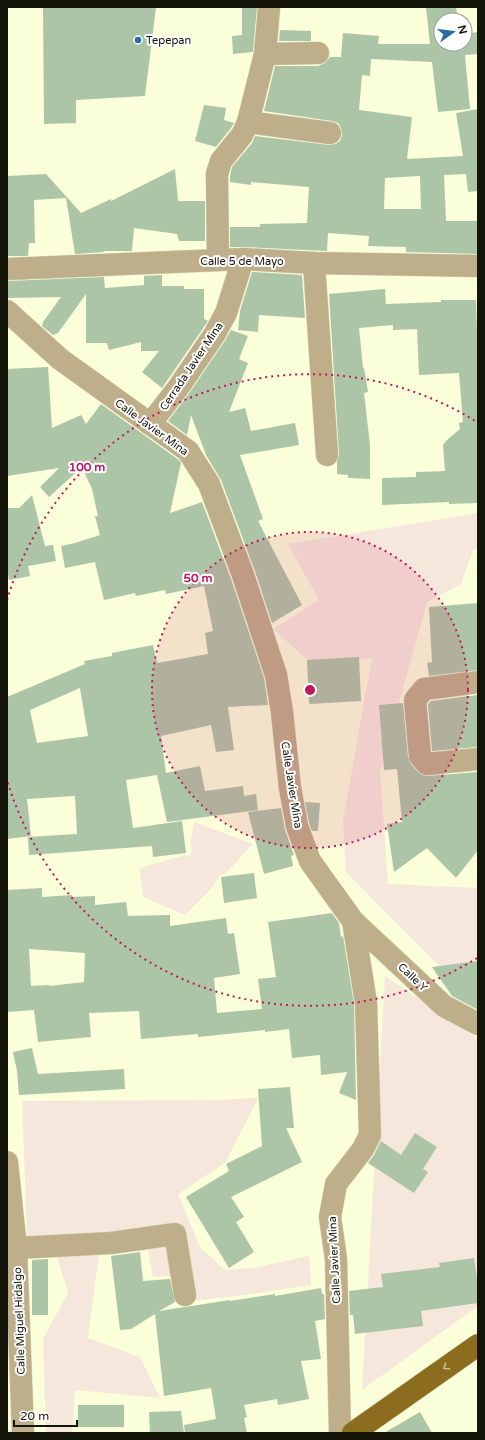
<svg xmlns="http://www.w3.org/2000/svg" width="485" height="1440" font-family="'Varela Round',sans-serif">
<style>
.green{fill:#f6e7dc}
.building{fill:#adc5a7;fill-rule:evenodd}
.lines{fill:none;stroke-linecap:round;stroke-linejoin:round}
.minor-casing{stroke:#d5d9b8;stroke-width:23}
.major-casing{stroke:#d5d9b8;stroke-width:23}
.minor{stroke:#bfae8a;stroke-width:22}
.major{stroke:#8c6d20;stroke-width:22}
.oneway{stroke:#cbbd9b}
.ring{fill:none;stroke:#c2185b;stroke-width:2;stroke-dasharray:2 4}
.poi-dot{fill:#296ba1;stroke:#fff;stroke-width:1.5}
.labels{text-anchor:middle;stroke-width:4;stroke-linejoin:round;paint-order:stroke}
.poi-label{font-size:11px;fill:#141508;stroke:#fff;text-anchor:start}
.street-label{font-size:11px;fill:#141508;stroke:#fff}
.centre{fill:#c2185b;stroke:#fff;stroke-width:2}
.ring-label{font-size:12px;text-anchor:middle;font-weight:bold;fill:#c2185b;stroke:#fff;stroke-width:4;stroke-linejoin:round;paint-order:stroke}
</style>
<rect width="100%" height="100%" fill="#fafed9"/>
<g class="green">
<polygon points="478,513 478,549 473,550 461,584 427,602 380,772 388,884 478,888 478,978 466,993 346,872 343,821 372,658 313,665 273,629 319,600 288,544"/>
<polygon points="194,822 253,844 226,873 219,876 211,889 185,915 143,897 140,868 185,855 190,857 192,848 190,845"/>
<polygon points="385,976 478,1039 478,1306 362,1390"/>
<polygon points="258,1098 225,1163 178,1194 200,1247 225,1270 253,1268 309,1256 311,1285 237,1296 191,1301 178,1275 153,1277 144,1228 100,1246 88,1338 140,1357 160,1398 75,1390 72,1433 46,1433 43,1339 68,1293 54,1247 27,1235 22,1101 215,1100"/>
</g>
<g class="building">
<polygon points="52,7 156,7 145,96 76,100 76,123 44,124 43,8"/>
<polygon points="242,7 257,7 253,52 233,54 232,36 242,35"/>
<path d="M426,7H456L458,20H441V44H465V34L478,32V54L465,55L470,109L438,112L432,62L371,59L370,76L362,75L359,110L412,117L407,159L463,156L456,113L478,109V191L468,192L466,174L444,175L446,221H478V254L406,252V247L368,246L369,236L328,233L327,251L244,247H230V227H260V224L307,223L309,187L251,182V185L230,182V176L232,167L252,143L255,136L329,145L335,144L340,141L342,135L341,128L338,123L332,121L264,111L275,66H318L325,63L330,57H341L343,33L379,36L378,44H430ZM420,176L421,209H384L385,178Z"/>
<polygon points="280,30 311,31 311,41 279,41"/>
<polygon points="204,105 226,108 224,120 234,123 231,128 216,147 195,141"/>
<polygon points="175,169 178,201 205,201 205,241 179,241 177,234 134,228 132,251 103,251 104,252 75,254 66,198 34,200 35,243 29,243 28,256 7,256 7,176 46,174 81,213 111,199 111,201"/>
<polygon points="252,272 302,275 305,318 259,315 258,332 238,330 240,311"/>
<polygon points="162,275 162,286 184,286 184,289 204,289 204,319 208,321 162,388 142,372 159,351 141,351 141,342 109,350 107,343 86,343 86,294 58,333 53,335 42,326 43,322 61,297 7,298 7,281 104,277 105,288 144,285 144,276"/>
<polygon points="385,289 386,304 441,302 441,300 476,300 478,364 478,503 449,504 449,502 382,505 382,478 416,477 416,472 445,471 443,445 448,439 460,429 459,423 463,422 459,373 419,375 417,329 393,330 393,325 359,328 363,368 364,368 368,392 364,393 370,445 370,479 348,478 348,475 337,474 337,462 339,454 329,294"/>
<polygon points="231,330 248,336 239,359 248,363 229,412 245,408 251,431 295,423 299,445 240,455 263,519 258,521 302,605 272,623 255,571 221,480 206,455 191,415 187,435 168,421 188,395 224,342"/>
<path d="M48,367L52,428L81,415L86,424L101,404L179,460L181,463L170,513L202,502L231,579L264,678L268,705L228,707L234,750L216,752L211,725L161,736L166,773L200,766L205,791L243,786L244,796L256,794L258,810L167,822L157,775L126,780L133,828L182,821L186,853L153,857L152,846L29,855L28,837L77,834L75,796L27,799L31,836L7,839V697L85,664L84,661L112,656V653L153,645L157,663L208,654L205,633L213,631L204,586L166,594L165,590L136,596L135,593L104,600L95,562L65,568L61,546L75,543L100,535L95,516H98L92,489L82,467L49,497L40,487L59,468L7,476V369ZM80,688L88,736L37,743L30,710Z"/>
<polygon points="32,495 45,546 53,545 56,561 28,566 30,576 9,580 7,568 7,508 19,508"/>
<polygon points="478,603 478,670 429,676 427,663 432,662 429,607"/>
<polygon points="359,657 361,701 309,704 307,660"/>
<polygon points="478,695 478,747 432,751 428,704 431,701"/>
<polygon points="403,703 408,757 411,764 418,772 422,775 428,776 478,772 478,850 456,878 427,848 394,872 387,824 402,822 397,769 384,770 379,705"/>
<polygon points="305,802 320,803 318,831 312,831 309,823"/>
<polygon points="281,808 285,830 294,855 291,856 293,866 264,874 248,812"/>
<polygon points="254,873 257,898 224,903 221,877"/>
<path d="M42,888V897L72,895V897L95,896V905L126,902L128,916L170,915V926L226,918L228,934L234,933L240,974L214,978L217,1013L262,1009L258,979L276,977L268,922L332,913L339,923L341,937L343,936L354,1004L356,1100L339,1093L347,1072L321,1075L320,1055L292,1058L289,1029L265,1032V1030L198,1037V1034L141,1039L139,1011L89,1013L91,1037L38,1042L34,1010L7,1012V890ZM29,949L85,953L84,982L50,986L49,985L31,986Z"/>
<polygon points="478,961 478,1010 452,996 432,967"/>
<polygon points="32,1048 38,1074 124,1069 125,1089 19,1095 17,1071 13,1052"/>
<polygon points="290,1087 294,1128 286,1128 302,1162 231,1197 244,1217 236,1222 254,1252 229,1268 186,1197 229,1171 226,1164 262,1146 258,1089"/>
<polygon points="415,1133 437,1147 423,1169 428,1172 414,1193 368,1163 374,1155 381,1141 401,1155"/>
<polygon points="140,1252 143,1281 170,1279 175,1302 159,1311 230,1300 230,1301 275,1294 275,1296 321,1288 322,1294 324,1294 325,1319 315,1321 321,1359 301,1361 309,1399 278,1405 277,1399 244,1405 247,1417 244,1418 247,1433 185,1433 184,1425 216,1419 211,1388 164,1396 155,1314 131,1329 120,1330 111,1256"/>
<polygon points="474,1258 478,1285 478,1303 421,1311 423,1326 355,1334 353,1315 350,1315 349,1291 383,1287 381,1274 440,1267 439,1263"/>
<polygon points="48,1259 48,1315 32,1315 32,1260"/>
<rect x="78" y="1405" width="46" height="22"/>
<polygon points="181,1411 184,1433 150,1433 149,1412"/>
<polygon points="420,1412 432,1433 384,1433"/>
</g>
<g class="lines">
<defs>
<g id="minor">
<polyline points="265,54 318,53"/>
<polyline points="248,122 330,133"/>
<polyline points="218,260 217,174 221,161 242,135 248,122 265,54 269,8"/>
<polyline points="314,263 327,455"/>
<polyline points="7,269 243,259 314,263 478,266"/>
<polyline points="7,311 60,359 188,451 209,484 243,575 276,675 282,712 290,788 297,826 310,861 353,921 366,1003 370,1135 363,1149 336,1184 330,1217 336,1259 340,1433"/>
<polyline points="150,424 178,388 214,335 226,313 243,259"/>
<polyline points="478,682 424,689 415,700 420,756 427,764 478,759"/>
<polyline points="353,921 444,1006 478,1024"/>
<polyline points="7,1162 16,1248 23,1433"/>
<polyline points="16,1248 111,1243 175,1234 185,1295"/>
</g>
<polyline id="major" points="353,1433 478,1345"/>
</defs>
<use href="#minor" class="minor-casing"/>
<use href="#major" class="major-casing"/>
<use href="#minor" class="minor"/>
<use href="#major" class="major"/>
</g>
<defs><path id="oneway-chevron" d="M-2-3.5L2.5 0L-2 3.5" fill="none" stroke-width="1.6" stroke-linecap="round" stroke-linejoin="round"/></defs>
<use class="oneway" href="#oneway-chevron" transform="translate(446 1367) rotate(145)"/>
<circle cx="310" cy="690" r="158" fill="#c2185b" fill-opacity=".12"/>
<g class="ring">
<circle cx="310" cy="690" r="158"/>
<path d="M477 958A316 316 0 0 1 7 780M7 600A316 316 0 0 1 477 422"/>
</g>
<circle class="poi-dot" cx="138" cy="40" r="4"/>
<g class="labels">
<g class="poi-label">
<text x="146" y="44">Tepepan</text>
</g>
<g class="street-label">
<text x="242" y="265">Calle 5 de Mayo</text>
<text transform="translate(191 366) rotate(-56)" y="4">Cerrada Javier Mina</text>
<text transform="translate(152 427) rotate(36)" y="4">Calle Javier Mina</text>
<text transform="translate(292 785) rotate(81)" y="4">Calle Javier Mina</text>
<text transform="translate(413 977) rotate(43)" y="4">Calle Y</text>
<text transform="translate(334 1260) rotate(-93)" y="4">Calle Javier Mina</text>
<text transform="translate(19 1321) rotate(-92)" y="4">Calle Miguel Hidalgo</text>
</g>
</g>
<circle cx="310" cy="690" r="6" class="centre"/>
<g class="ring-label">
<text x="87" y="471">100 m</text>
<text x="198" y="582">50 m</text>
</g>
<rect width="485" height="1440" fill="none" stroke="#141508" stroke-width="16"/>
<g transform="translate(453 32) rotate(76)"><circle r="19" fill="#ffffff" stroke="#a1a19c"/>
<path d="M0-3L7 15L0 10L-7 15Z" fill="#296ba1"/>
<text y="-6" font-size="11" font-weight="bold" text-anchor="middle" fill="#141508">N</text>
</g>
<path d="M14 1420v6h63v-6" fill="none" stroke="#141508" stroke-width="2"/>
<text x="20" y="1420" font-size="12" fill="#141508" stroke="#ffffff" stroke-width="3" paint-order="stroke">20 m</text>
</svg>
